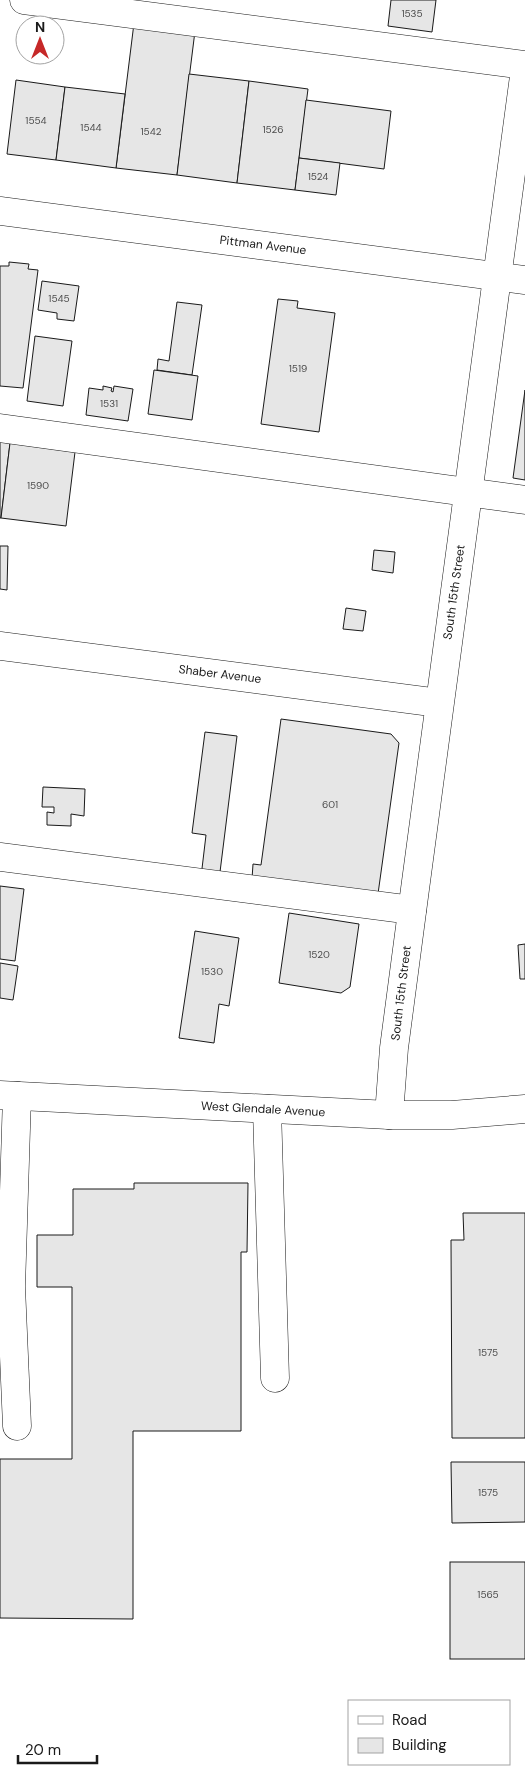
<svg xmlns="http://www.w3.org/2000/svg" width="525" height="1780" font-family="'DM Sans',sans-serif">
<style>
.building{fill:#e6e6e6;stroke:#1a1a1a}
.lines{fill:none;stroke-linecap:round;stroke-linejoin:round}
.minor-casing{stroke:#1a1a1a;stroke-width:29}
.major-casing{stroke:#1a1a1a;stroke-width:29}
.minor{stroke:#fff;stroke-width:28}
.major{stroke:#fff;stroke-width:28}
.labels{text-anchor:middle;stroke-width:4;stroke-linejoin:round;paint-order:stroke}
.number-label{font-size:10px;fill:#4d4d4d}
.street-label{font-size:12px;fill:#1a1a1a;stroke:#fff}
</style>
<rect width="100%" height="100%" fill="#fff"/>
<g class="building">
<polygon points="391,0 436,0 432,32 388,26"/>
<polygon points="134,23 195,31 177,175 116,168"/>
<polygon points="189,74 249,81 237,183 177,175"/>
<polygon points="16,80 65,87 56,160 7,154"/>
<polygon points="249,81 308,89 295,190 237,183"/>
<polygon points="65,87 125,94 116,168 56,160"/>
<polygon points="306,100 391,111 384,169 299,158"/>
<polygon points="299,158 340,163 336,195 295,190"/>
<polygon points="9,262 29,264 28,269 38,270 23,388 0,386 0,266 9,266"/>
<polygon points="42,281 79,286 74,321 57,319 57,313 38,310"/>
<polygon points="278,299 298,301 297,308 335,313 319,432 261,424"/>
<polygon points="177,302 202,305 192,375 157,370 158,359 169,361"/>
<polygon points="35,336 72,341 63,406 27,401"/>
<polygon points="154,370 198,376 192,420 148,414"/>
<polygon points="103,386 112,388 111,391 113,392 114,386 133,389 128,421 86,415 89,388 103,390"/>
<polygon points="525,390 525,480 513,478"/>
<polygon points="0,442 10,443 1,518 0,518"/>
<polygon points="10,443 75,452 66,526 1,518"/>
<polygon points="0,546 8,546 7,590 0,589"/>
<polygon points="374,550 395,552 393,573 372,570"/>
<polygon points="346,608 366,611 363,631 343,629"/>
<polygon points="281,719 391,734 399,743 377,901 252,879 253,864 261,865"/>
<polygon points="205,732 237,736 219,880 201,877 206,835 192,833"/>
<polygon points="43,787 85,789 84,816 71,814 71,826 47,825 47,812 54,813 54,807 42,807"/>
<polygon points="0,886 24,889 15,961 0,959"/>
<polygon points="289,913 359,924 350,987 341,993 279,983"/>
<polygon points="195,931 239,938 229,1006 219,1004 214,1043 179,1038"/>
<polygon points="525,944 525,979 520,979 518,945"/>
<polygon points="0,963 18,966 13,1000 0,998"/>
<polygon points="134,1183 248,1183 247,1252 241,1252 241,1431 133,1431 133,1619 0,1618 0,1459 72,1459 72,1287 37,1287 37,1235 73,1235 73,1189 134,1189"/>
<polygon points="463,1213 525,1213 525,1438 452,1438 451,1240 464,1240"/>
<polygon points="451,1462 525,1462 525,1522 452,1523"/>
<rect x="450" y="1562" width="75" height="97"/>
</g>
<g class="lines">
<defs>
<g id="minor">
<polyline points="24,0 525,65"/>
<polyline points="0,211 525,280"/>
<polyline points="0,428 525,500"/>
<polyline points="0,646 439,703"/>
<polyline points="0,857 412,910"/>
<polyline points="267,1109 275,1378"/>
<polyline points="389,1115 394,1048 415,889 525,69"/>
<polyline points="17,1426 11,1287 17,1096"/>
</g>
<polyline id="major" points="0,1095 389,1115 452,1115 525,1109"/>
</defs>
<use href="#minor" class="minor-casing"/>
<use href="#major" class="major-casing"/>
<use href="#minor" class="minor"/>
<use href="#major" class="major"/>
</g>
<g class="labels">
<g class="number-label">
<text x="412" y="17">1535</text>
<text x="36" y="124">1554</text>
<text x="91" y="131">1544</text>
<text x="273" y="133">1526</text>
<text x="151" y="135">1542</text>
<text x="318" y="180">1524</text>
<text x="59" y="302">1545</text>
<text x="298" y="372">1519</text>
<text x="109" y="407">1531</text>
<text x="38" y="489">1590</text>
<text x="330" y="808">601</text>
<text x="319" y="958">1520</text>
<text x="212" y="975">1530</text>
<text x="488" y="1356">1575</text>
<text x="488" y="1496">1575</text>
<text x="488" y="1598">1565</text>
</g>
<g class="street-label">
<text transform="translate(263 245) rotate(7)" y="4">Pittman Avenue</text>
<text transform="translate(454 592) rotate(-82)" y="4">South 15th Street</text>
<text transform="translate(220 674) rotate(7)" y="4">Shaber Avenue</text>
<text transform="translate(401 993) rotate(-83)" y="4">South 15th Street</text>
<text transform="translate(263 1109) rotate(3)" y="4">West Glendale Avenue</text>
</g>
</g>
<rect x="348" y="1700" width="162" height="65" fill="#ffffff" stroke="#a3a3a3"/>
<rect x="358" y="1716" width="25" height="8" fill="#ffffff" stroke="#a3a3a3"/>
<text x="392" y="1725" font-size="15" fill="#1a1a1a">Road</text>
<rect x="358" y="1738" width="25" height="15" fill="#e6e6e6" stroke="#a3a3a3"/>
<text x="392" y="1750" font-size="15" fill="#1a1a1a">Building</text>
<g transform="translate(40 40)"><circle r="24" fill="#ffffff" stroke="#a3a3a3"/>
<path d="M0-4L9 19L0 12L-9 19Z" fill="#c62828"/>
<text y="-8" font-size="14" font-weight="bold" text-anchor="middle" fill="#1a1a1a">N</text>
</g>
<path d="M18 1755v8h79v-8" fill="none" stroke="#1a1a1a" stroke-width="2.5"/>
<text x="25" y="1755" font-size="15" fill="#1a1a1a" stroke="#ffffff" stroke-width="4" paint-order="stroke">20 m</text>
</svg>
